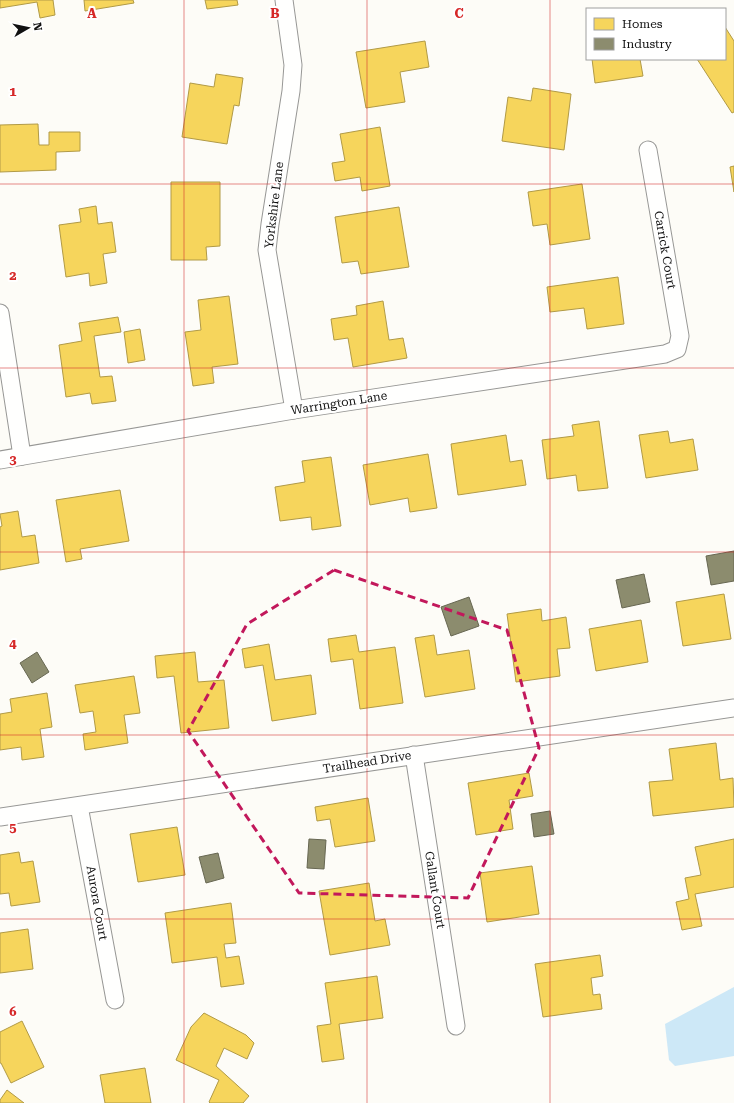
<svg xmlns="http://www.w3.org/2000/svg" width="734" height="1103" font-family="'Roboto Serif',serif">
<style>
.water{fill:#cde8f7}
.homes{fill:#f6d55c;stroke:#b19a46}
.industry{fill:#8c8c6e;stroke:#676752}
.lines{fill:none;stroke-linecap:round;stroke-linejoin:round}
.minor-casing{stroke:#979795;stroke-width:19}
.minor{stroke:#fffffe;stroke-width:17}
.marked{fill:none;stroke:#c2185b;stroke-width:3;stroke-dasharray:8 5;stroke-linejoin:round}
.grid{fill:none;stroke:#d62828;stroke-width:1;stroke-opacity:0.55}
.labels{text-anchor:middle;stroke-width:4;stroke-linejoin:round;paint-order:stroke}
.street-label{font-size:12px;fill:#111;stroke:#fff}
.grid-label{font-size:13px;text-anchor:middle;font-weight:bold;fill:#d62828;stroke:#fff;stroke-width:4;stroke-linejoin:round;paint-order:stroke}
</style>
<rect width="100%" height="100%" fill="#fdfcf7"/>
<polygon class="water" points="734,987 734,1056 675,1066 669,1060 665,1024"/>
<g class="homes">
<polygon points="0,0 53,0 55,15 40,18 37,2 0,8"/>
<polygon points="84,0 133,0 134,3 85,11"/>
<polygon points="205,0 237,0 238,5 207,9"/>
<polygon points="725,27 734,41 734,112 732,113 697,59 725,59"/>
<polygon points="425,41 429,67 400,72 405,102 366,108 356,52"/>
<polygon points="592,59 640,59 643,76 595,83"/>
<polygon points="216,74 243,78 239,106 234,105 227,144 182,137 190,83 214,87"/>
<polygon points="533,88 571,94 564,150 502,141 508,97 531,101"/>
<polygon points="38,124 39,145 49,145 49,132 80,132 80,151 56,152 56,170 0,172 0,125"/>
<polygon points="380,127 390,186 362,191 360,177 335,181 332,163 345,161 340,134"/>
<polygon points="734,166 734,192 730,167"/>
<polygon points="171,182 220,182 220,246 206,247 207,260 171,260"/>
<polygon points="582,184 590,239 550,245 547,224 533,226 528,192"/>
<polygon points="96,206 98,224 112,222 116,252 103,254 107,283 90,286 89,273 66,277 59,225 81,222 79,209"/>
<polygon points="399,207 409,267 361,274 358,261 342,263 335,217"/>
<polygon points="618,277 624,324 587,329 584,308 550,312 547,287"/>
<polygon points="229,296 238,364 212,367 214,383 193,386 185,332 201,330 198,300"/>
<polygon points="383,301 389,340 403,338 407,358 353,367 348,338 334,340 331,319 357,315 356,306"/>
<polygon points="118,317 121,332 94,336 100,377 112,376 116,401 92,404 90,393 66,397 59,345 82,341 79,323"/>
<polygon points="140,329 145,360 128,363 124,332"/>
<polygon points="599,421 608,488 578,491 576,475 547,479 542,440 574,436 572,425"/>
<polygon points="668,431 670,443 693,439 698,470 646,478 639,435"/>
<polygon points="506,435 510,462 522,460 526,485 458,495 451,444"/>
<polygon points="428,454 437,508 410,512 408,498 370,505 363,465"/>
<polygon points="331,457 341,526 312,530 311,517 280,521 275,487 305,482 302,461"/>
<polygon points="120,490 129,541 80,549 82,559 66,562 56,500"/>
<polygon points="18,511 22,537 35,535 39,563 0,570 0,527 2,526 0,514"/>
<polygon points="724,594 731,639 683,646 676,602"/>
<polygon points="541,609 542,621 566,617 570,648 557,649 560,676 516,682 507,614"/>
<polygon points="641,620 648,662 596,671 589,629"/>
<polygon points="356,635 359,652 395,647 403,703 360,709 353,659 331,662 328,639"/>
<polygon points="434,635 437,655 469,650 475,689 425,697 415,638"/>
<polygon points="269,644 275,680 311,675 316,714 272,721 263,665 245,668 242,649"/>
<polygon points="195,652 198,682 224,680 229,728 181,733 174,676 157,678 155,656"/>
<polygon points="134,676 140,713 124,715 128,743 85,750 83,734 96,732 93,711 80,713 75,685"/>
<polygon points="47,693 52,727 40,729 44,757 22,760 21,747 0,750 0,714 12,712 10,699"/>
<polygon points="716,743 720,780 733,778 734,807 653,816 649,782 673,780 669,749"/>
<polygon points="529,773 533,796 509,800 513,829 476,835 468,783"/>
<polygon points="368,798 375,841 335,847 330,819 317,821 315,807"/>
<polygon points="177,827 185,875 138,882 130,834"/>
<polygon points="734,839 734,887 695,894 702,926 682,930 676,902 689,899 685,878 701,875 695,847"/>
<polygon points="19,852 21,863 33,861 40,902 11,906 9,893 0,894 0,855"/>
<polygon points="532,866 539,914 487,922 480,873"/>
<polygon points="369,883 375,921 385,919 390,945 330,955 319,891"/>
<polygon points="231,903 236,943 224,944 226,958 239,956 244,984 221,987 217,957 172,963 165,913"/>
<polygon points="28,929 33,969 0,973 0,933"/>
<polygon points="600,955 603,976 591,978 593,995 600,994 602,1009 543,1017 535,964"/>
<polygon points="377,976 383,1018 339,1024 344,1059 322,1062 317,1026 331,1024 325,983"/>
<polygon points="204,1013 246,1035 254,1043 247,1059 224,1048 216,1066 249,1096 243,1103 210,1103 209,1102 219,1080 176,1060 191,1027"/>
<polygon points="22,1021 44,1067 11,1083 1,1063 0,1063 0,1032"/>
<polygon points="145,1068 151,1103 105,1103 100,1075"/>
<polygon points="7,1090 24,1103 0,1103 0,1100"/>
</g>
<g class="industry">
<polygon points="734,551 734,581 711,585 706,556"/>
<polygon points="644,574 650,602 622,608 616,580"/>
<polygon points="469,597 479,626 451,636 441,607"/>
<polygon points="37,652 49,672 32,683 20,663"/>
<polygon points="550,811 554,834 534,837 531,814"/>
<polygon points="309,839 326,840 324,869 307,868"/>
<polygon points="218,853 224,878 206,883 199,857"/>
</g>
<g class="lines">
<defs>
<g id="minor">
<polyline points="284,0 293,65 291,91 270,224 267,250 294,410"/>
<polyline points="0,313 22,456"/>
<polyline points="0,460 294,410 665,354 677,349 680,336 648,150"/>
<polyline points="414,755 456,1026"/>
<polyline points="79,806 115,1000"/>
<polyline points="0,817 734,708"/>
</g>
</defs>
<use href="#minor" class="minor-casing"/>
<use href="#minor" class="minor"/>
</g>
<path class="marked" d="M334,570L507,630L539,748L468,898L299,893L188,731L247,624Z"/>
<path class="grid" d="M184,0V1103M367,0V1103M550,0V1103M0,184H734M0,368H734M0,552H734M0,735H734M0,919H734"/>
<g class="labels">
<g class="street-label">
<text transform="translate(274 205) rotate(-83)" y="4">Yorkshire Lane</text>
<text transform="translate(665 250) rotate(80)" y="4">Carrick Court</text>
<text transform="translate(339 403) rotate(-9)" y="4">Warrington Lane</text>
<text transform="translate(367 762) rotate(-9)" y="4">Trailhead Drive</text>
<text transform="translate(435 890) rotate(81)" y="4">Gallant Court</text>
<text transform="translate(97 903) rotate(80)" y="4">Aurora Court</text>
</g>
</g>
<g class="grid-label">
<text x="92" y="18">A</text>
<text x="275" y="18">B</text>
<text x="459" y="18">C</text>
<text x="13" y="96">1</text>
<text x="13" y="280">2</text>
<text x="13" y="464">3</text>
<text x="13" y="648">4</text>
<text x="13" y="832">5</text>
<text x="13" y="1016">6</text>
</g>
<rect x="586" y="8" width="140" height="52" fill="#ffffff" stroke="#a0a0a0"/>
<rect x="594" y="18" width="20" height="12" fill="#f6d55c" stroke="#a0a0a0"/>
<text x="622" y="28" font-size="12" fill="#111111">Homes</text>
<rect x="594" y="38" width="20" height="12" fill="#8c8c6e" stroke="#a0a0a0"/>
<text x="622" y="48" font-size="12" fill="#111111">Industry</text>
<g transform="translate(28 28) rotate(81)" stroke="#ffffff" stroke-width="3" paint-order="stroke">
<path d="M0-3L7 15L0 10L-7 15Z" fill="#111111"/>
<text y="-6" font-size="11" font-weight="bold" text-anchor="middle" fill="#111111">N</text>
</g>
</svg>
